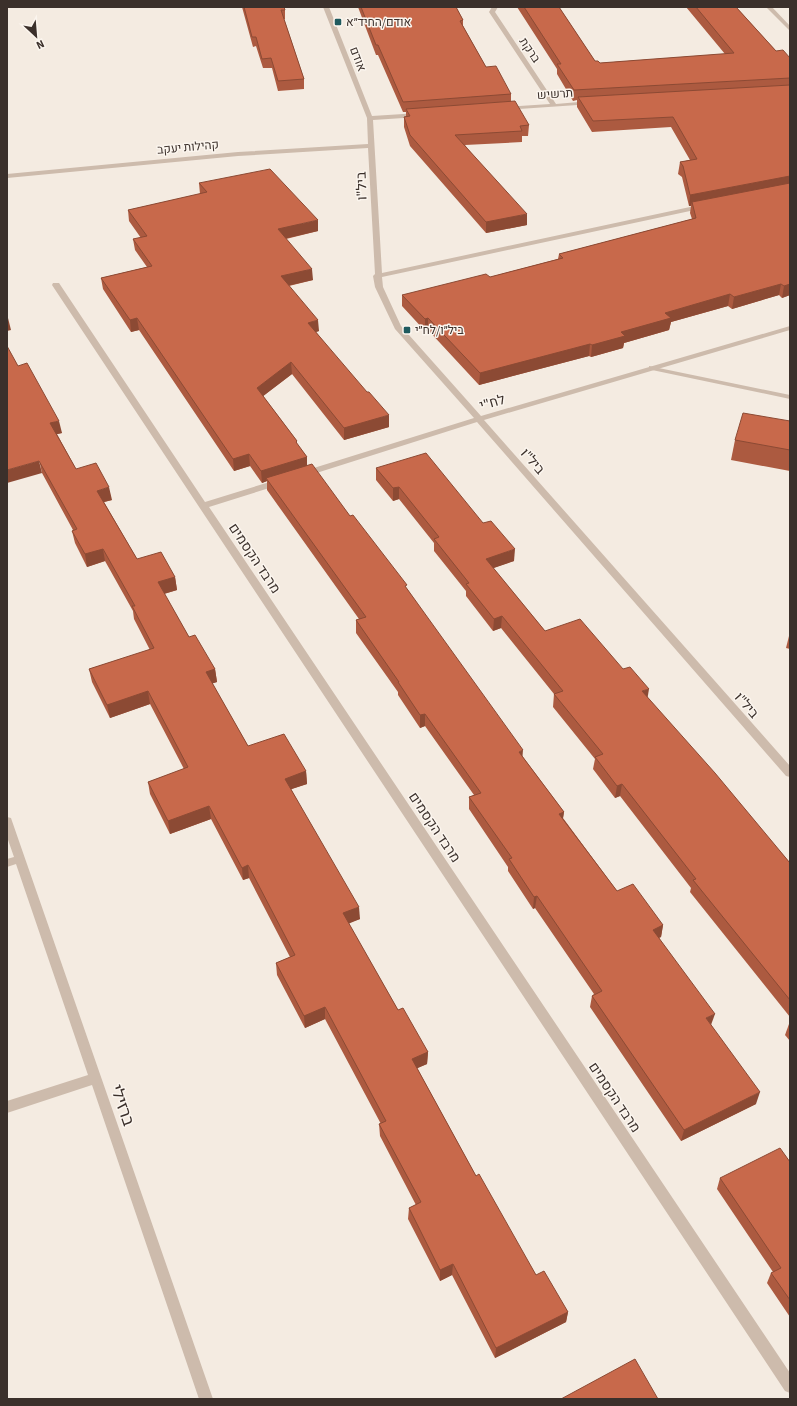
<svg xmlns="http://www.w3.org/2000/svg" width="797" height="1406" font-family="'Source Sans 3',Heebo,sans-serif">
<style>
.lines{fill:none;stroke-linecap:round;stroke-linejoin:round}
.service{fill:#cdbbac;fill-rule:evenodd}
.minor{fill:#cdbbac;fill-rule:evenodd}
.wall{fill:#ac5a40}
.shaded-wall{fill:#8c4a34}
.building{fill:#c8694b;stroke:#8c4a34}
.poi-dot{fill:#1f5a5e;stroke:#fbf5ee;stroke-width:1.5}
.labels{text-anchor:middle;stroke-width:3;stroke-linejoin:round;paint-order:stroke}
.far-poi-label{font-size:12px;fill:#3b302b;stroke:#fbf5ee;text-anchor:start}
.far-street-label{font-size:12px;fill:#3b302b;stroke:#fbf5ee}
.street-label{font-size:14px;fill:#3b302b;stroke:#fbf5ee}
.near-street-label{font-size:17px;fill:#3b302b;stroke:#fbf5ee}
</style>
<rect width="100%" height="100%" fill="#f4ebe1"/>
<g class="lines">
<polygon class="service" points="649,366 790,395 790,399 652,370 649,370"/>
<g class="minor">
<polygon points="323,7 329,7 372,116 419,113 422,115 419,117 373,120 382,273 704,204 707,206 704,208 382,277 383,287 401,326 481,416 790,326 790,330 484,420 790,766 790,777 786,776 477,422 307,476 301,476 300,474 301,472 474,418 395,329 375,287 373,276 375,274 368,148 238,156 7,178 7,174 238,152 368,144 367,118"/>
<polygon points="492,7 498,7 495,12 556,104 590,101 593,103 592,104 504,110 503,109 506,107 550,104 489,12"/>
<polygon points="766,7 772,7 790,26 790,31"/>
<polygon points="53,283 59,283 205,502 276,480 282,480 283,482 282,484 209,507 790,1373 790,1393 785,1391 52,285"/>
<polygon points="7,817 11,818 12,821 213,1399 199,1399 92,1085 7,1113 7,1101 88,1075 16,864 7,867 7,859 14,857 7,837"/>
</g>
</g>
<g class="wall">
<polygon points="242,7 284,7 285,10 285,19 284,19 304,79 304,89 278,91 272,68 263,68 256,46 253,47"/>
<polygon points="358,7 456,7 463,20 463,26 486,67 511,94 511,101 529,125 528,136 522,136 522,142 465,145 527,225 486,233 410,146 404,127 404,117 406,116 406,112 403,112 378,55 376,55"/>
<polygon points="517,7 559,7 595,61 600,63 725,54 686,7 736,7 776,51 790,58 790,295 782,298 779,295 732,309 728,306 671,322 669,330 624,343 623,348 591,357 589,356 479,385 428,330 425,331 402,306 402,295 490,277 558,259 559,254 692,219 690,213 691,206 689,206 682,177 678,174 680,162 690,160 671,127 592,132 577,107 577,100 573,101 557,74 557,69"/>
<polygon points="199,183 318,231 286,239 313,280 289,286 319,331 316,332 389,427 344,440 292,374 263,396 297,441 297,444 307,457 307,465 350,516 407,589 523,757 564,812 563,818 617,891 663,925 661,937 659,938 711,1025 756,1104 681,1141 590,1007 592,996 594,994 535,908 533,909 508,871 508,867 469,809 469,797 474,795 425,726 420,728 398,695 398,692 356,633 356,620 359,619 267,490 267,481 262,483 250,466 234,471 139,330 131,332 103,289 101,278 147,267 135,250 133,239 141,238 129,221 128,210 200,194"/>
<polygon points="18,366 62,433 57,434 76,469 112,500 104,502 137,559 175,577 177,590 164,594 189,637 215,669 217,682 212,683 248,746 306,771 307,784 291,789 360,919 348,923 398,1010 428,1052 427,1064 417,1068 476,1176 536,1275 568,1312 566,1322 495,1358 452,1275 440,1281 408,1219 409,1208 416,1205 380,1136 379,1124 381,1124 325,1019 305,1028 277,975 276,963 290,957 249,878 243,880 211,819 170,834 150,794 148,782 184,769 150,704 110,718 92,682 89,669 150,650 134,619 133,611 105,561 87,567 75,543 72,531 73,530 42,473"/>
<polygon points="790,421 790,471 731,460 735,440"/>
<polygon points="376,468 483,523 514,561 493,568 545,631 647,697 790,863 790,1017 690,892 691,888 620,796 615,798 593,769 595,759 553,707 554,694 501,628 493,631 466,596 466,591 434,551 434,543 399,499 393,501 376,480"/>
<polygon points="790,632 790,649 786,648"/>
<polygon points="790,1023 790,1041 785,1035 789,1024"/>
<polygon points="790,1162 790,1317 767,1283 771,1273 773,1272 717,1189 720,1178"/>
</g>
<g class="shaded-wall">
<polygon points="790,176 790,185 692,202 691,206 689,206 690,195"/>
<polygon points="527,214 527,225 486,233 486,222"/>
<polygon points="318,220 318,231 279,240 278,229"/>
<polygon points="312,269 313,280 282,287 281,276"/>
<polygon points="781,284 779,295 732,309 734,297"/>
<polygon points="790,284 790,295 782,298 784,286"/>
<polygon points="730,294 728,306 671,322 669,330 624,343 623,348 591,357 592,345 665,313"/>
<polygon points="7,318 8,318 11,330 7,331"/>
<polygon points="137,318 139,330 131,332 130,320"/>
<polygon points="428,318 428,330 425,331 425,319"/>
<polygon points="318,320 319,331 309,334 308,323"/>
<polygon points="590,344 589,356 479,385 480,373"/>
<polygon points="291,362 292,374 258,400 257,388"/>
<polygon points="389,415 389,427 344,440 344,428"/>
<polygon points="59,421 62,433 53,435 50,423"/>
<polygon points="249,454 250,466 234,471 233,459"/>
<polygon points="307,457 307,468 266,478 267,481 262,483 261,471"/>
<polygon points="39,461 42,473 7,483 7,470"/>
<polygon points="109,487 112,500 100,503 97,491"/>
<polygon points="399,487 399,499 393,501 393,488"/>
<polygon points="103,549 105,561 87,567 85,554"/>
<polygon points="515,549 514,561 485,571 486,559"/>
<polygon points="175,577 177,590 160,595 158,582"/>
<polygon points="502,616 501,628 493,631 494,619"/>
<polygon points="215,669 217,682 208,685 206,672"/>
<polygon points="649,689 647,701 642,691"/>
<polygon points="148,691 150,704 110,718 107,705"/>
<polygon points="425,714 425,726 420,728 420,715"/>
<polygon points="523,750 522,762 519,752"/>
<polygon points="306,771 307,784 286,791 285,779"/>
<polygon points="622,784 620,796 615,798 617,786"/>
<polygon points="209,806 211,819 170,834 168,821"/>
<polygon points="564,812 562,824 559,814"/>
<polygon points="248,865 249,878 243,880 242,868"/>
<polygon points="537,896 535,908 533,909 534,897"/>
<polygon points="359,907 360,919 343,926 343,913"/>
<polygon points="663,925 661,937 650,941 653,930"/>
<polygon points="325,1007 325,1019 305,1028 304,1016"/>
<polygon points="715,1014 711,1025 706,1018"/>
<polygon points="428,1052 427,1064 411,1071 412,1059"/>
<polygon points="760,1092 756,1104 681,1141 684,1130"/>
<polygon points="453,1264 452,1275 440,1281 440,1270"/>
<polygon points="568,1312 566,1322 495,1358 496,1348"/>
</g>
<g class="building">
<polygon points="244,7 284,7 285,10 281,10 304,79 278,81 271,58 262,59 256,37 252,37"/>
<polygon points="361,7 456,7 463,20 460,21 486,67 496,66 511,94 403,102 378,45 376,45"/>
<polygon points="524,7 559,7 595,61 598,61 600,63 734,53 696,7 736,7 776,51 783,50 790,58 790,78 574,90 557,64 561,64"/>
<polygon points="790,85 790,176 690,195 683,166 680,162 697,159 673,117 593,121 578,97"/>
<polygon points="515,101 529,125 520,126 522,131 455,135 527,214 486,222 410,135 404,117 410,116 406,109"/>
<polygon points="270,169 318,220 278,229 312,269 281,276 318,320 308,323 367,392 369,392 389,415 344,428 291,362 257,388 297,441 296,442 307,457 261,471 249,454 233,459 137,318 130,320 101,278 152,266 133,239 147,236 128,210 207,192 199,183"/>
<polygon points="790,183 790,284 784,286 781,284 734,297 730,294 665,313 671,318 621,332 625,336 592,345 590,344 480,373 428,318 425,319 402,295 486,274 490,277 563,258 559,254 696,218 692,202"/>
<polygon points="7,346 18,366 27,363 59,421 50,423 76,469 96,463 109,487 97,491 137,559 161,552 175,577 158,582 189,637 195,635 215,669 206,672 248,746 284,734 306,771 285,779 359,907 343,913 398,1010 403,1008 428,1052 412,1059 476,1176 479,1174 536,1275 544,1271 568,1312 496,1348 453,1264 440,1270 409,1208 421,1202 379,1124 386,1121 325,1007 304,1016 276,963 295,955 248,865 242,868 209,806 168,821 148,782 188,767 148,691 107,705 89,669 154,648 132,606 135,606 103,549 85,554 72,531 77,529 39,461 7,470"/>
<polygon points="743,413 790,421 790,450 735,440"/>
<polygon points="426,453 483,523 491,521 515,549 486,559 545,631 580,619 623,669 630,667 649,689 642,691 715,773 790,863 790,1000 693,880 696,879 622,784 617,786 595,757 603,754 554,694 563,691 502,616 494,619 466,584 469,583 434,539 439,537 399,487 393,488 376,468"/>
<polygon points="312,464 350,516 353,515 407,585 405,586 523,750 519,752 564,812 559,814 617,891 633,884 663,925 653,930 715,1014 706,1018 760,1092 684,1130 592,996 602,991 537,896 534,897 509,859 512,858 469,797 481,793 425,714 420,715 398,682 399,682 356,620 366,617 266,478"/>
<polygon points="780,1148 790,1162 790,1300 771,1273 781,1268 720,1178"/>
<polygon points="635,1359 658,1399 561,1399"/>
</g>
<g class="poi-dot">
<rect x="334" y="18" width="8" height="8" rx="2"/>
<rect x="403" y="326" width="8" height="8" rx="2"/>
</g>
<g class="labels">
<g class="far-poi-label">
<text x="346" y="26">אודם/החיד״א</text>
<text x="415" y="334">ביל״ו/לח״י</text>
</g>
<g class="far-street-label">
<text transform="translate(530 50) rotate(56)" y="4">ברקת</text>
<text transform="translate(358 59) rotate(69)" y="4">אודם</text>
<text transform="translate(555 94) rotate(-4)" y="4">תרשיש</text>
<text transform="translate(188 147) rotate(-5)" y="4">קהילות יעקב</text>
</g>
<g class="street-label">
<text transform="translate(361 186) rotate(-92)" y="5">ביל"ו</text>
<text transform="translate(492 402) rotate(-16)" y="5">לח"י</text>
<text transform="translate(533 461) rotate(49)" y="5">ביל"ו</text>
<text transform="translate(255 558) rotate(56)" y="5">מרבד הקסמים</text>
<text transform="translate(747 705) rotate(49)" y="5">ביל"ו</text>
<text transform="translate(435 827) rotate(56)" y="5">מרבד הקסמים</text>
<text transform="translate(615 1097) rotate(56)" y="5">מרבד הקסמים</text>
</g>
<g class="near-street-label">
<text transform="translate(123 1105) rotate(71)" y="6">ברזילי</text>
</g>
</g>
<rect width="797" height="1406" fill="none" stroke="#3b302b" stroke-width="16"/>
<g transform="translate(36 36) rotate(154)" stroke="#fbf5ee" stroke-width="3" paint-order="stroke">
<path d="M0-3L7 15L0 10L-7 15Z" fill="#3b302b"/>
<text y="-6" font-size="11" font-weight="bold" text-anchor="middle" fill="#3b302b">N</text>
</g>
</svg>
